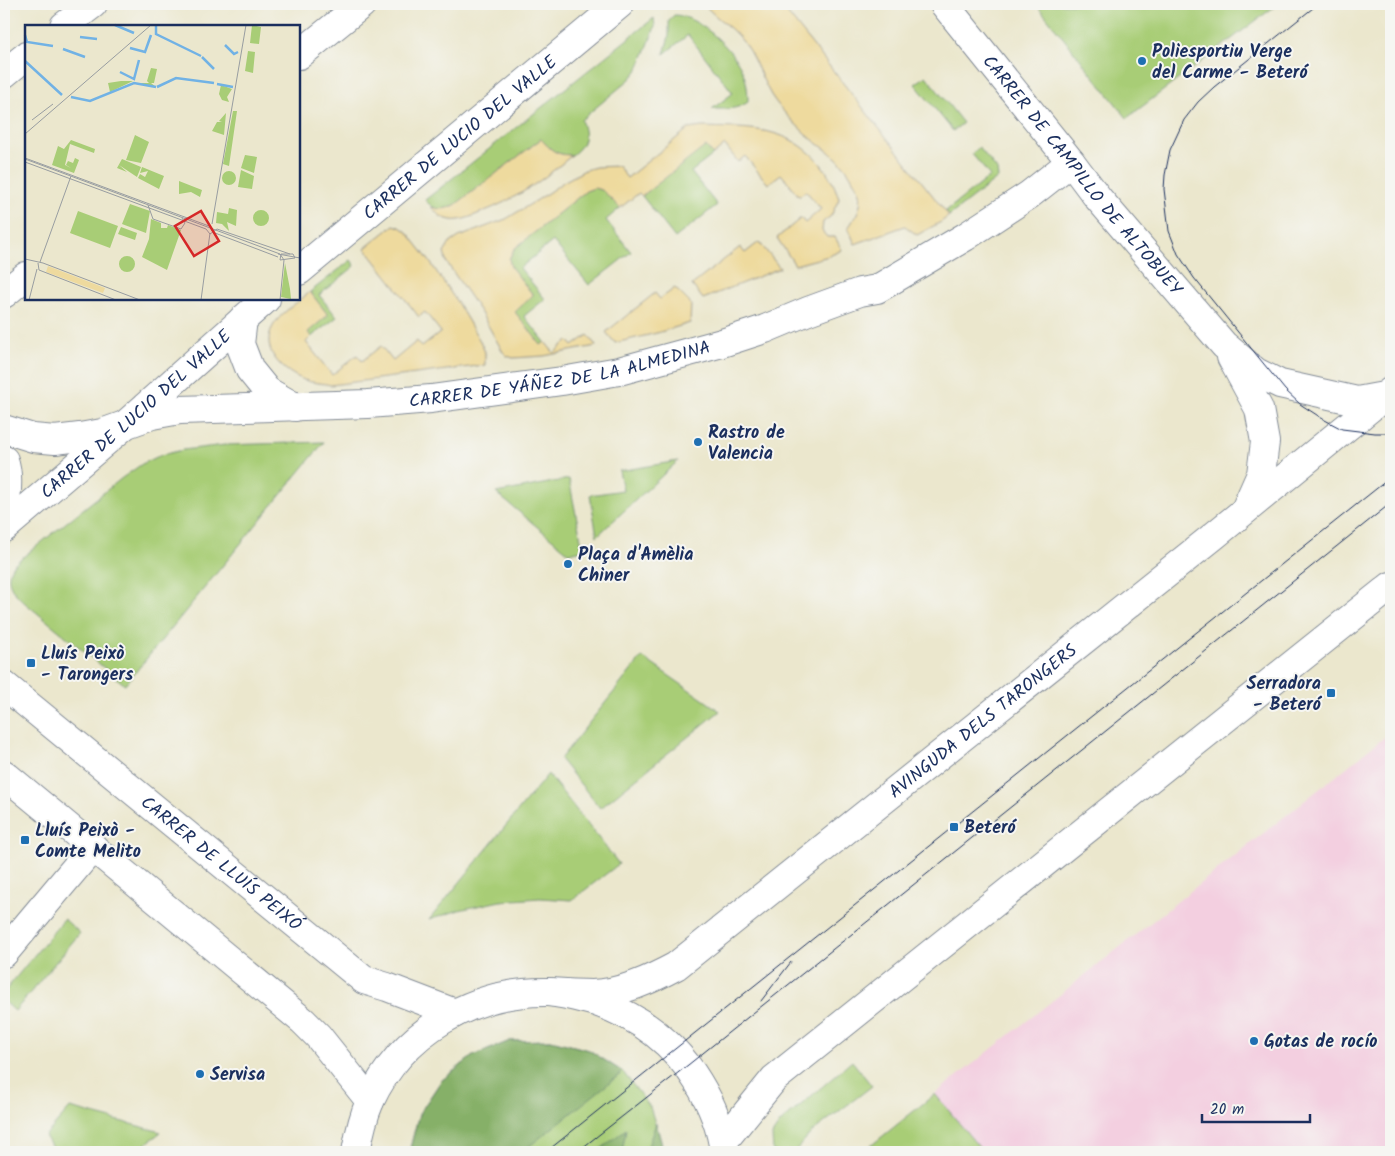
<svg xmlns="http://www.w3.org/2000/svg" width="1395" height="1156" font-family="Kalam,sans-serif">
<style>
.built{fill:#f3cfe0}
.green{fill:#a8cd76;stroke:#627e6a}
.forest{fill:#86b067;stroke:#507062}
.sand{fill:#eeda9e;stroke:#84847e}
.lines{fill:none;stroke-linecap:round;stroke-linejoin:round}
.street-casing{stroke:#838b96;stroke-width:30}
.primary-casing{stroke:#838b96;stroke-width:30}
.street{stroke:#fff;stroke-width:28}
.primary{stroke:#fff;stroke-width:28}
.tram{stroke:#1b2f5e;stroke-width:1}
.poi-dot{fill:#1f6fb2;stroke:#f6f6f2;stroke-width:2}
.labels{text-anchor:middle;stroke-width:4;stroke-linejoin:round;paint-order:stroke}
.poi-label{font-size:18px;font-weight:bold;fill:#1b2f5e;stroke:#f6f6f2;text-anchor:start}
.street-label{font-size:18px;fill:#1b2f5e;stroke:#f6f6f2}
.inset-river{fill:none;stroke:#71b2e5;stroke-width:2.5}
.inset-road{fill:none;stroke:#989da1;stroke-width:1}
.view{fill:#d62828;fill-opacity:0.15;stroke:#d62828;stroke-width:2.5}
.inset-edge{fill:none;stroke:#1b2f5e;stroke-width:2.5}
</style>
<rect width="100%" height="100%" fill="#f6f6f2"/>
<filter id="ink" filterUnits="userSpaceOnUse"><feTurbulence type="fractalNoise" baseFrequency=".02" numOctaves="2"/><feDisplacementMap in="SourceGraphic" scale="10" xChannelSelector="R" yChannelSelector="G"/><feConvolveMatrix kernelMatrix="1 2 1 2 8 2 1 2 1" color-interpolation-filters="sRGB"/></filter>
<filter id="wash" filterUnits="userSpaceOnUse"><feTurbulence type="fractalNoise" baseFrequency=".0096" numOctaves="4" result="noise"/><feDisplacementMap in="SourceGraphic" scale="20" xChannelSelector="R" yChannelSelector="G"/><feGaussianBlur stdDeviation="1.12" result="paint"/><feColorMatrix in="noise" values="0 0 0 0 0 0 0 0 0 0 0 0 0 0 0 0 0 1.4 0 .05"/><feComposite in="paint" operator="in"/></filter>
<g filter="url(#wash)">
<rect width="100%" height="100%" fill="#ebe7cd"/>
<polygon class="built" points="1391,732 1391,1152 863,1152 935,1094"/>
<g class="green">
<polygon points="1036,4 1278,4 1127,118"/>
<path d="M674,15C698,15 737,52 744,75C747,83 748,93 748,102C737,110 725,109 712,109L733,93L688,35L664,54L669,36V21Z"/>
<path d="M654,18L655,27L647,48L637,71L630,79L581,120C587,136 586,144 572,155C556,155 552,151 541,139L455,205C442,211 435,211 425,200Z"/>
<polygon points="926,76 963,123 953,131 915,84"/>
<polygon points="706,145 713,155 691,172 717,205 675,238 642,196"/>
<polygon points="979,147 997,170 998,178 949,216 946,211 990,176 972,154"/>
<polygon points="594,188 602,190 620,208 606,220 631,252 589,285 553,241 520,268 545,299 524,316 545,342 541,346 514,311 533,295 511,267 509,259 514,249 586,191"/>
<polygon points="351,260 355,266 319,295 337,317 311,337 307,332 328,315 310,292"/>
<path d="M324,442L125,685L25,603C13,592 3,581 13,565L122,478L142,464L161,455L183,450L225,445Z"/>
<polygon points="678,461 597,536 590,495 623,490 619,471"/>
<polygon points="569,479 583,550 569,553 496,493"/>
<polygon points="642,657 720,711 600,808 560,759"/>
<polygon points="548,774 619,864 572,900 540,898 500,901 459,910 429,920"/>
<polygon points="64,919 80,933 15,1011 4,1001 4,992"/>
<polygon points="551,1040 589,1050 623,1072 650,1107 664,1152 409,1152 419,1114 441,1081 473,1056 510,1041"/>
<polygon points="852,1061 872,1086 811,1133 794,1152 773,1152 772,1135 780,1123"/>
<polygon points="935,1094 983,1152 863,1152"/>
<polygon points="70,1108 161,1132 143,1146 128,1149 126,1152 55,1152 45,1136"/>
</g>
<g class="forest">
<polygon points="551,1040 589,1050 623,1072 522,1152 409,1152 419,1114 441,1081 473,1056 510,1041"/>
<polygon points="656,1123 664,1152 646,1152"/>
<polygon points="626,1129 622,1152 597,1152"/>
</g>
<g class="sand">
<path d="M704,4H780L949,216L941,222L917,235L905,226L855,244L848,228C855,218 863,206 860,193C859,189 855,183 853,180C850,174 846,168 842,164C832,152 818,145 807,135C794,123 780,109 771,95C760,76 754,54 740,38C729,25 714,17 704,4Z"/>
<path d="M702,127C722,128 744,127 764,131C800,137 829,164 839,199L831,216L823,222L822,231L827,237H835L842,250L829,256L795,265L777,238L801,218L805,223L821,209L806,191L799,196L781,174L768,184L745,156L738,162L725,145L713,155L706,146L642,196L639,193L620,208L602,190L594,188L586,191L514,249L509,259L511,267L533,295L515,312L541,345L545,342L554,353L568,340L573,346L588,335L596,346L544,356L513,358L507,356L503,352L481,313L447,263L444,253L450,243L459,237L506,219L539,199L565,181L585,170L596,167L618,166L627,178L688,129Z"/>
<path d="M541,139C552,151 556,155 572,155C542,181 518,198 480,213C470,217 458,223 447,219C440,217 436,212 431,207C441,210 447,209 455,205Z"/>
<path d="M394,225L400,227L407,232L428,259L457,302L480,341L485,352V365L331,385C322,383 312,383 304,380C285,372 262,354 271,330C278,314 297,303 310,292L328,315L308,332L311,337L306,342L332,375L357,355L362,361L381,346L393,361L417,341L422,347L441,332L425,312L419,317L365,248Z"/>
<polygon points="759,242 780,268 703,299 692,285 740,247 745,253"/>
<polygon points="675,288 691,304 690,323 657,333 615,343 606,332 655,293 660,299"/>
</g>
</g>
<g filter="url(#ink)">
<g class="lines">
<defs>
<g id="street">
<path id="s1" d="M944,4L1071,162L1098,198L1224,345L1256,372L1280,384L1357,401L1384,396"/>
<polyline points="64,26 93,4"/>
<polyline points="299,55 362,4"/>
<polyline points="4,74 26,56"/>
<path id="s2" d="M299,271L620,4"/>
<polyline points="4,294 26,276"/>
<polyline points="243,319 240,344 250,370 267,391 295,407"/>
<polyline points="1231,357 1259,409 1265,442 1261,474 1245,510"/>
<path id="s3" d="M4,429L33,438L55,440L80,437L102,433L152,415L180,410L368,404L431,399L562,381L619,371L722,343L765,329L808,311L860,292L877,289L965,237L1029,195L1071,162"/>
<path d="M4,460C9,474 7,496 4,511"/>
<path id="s4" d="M4,528L125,425L266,299"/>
<polyline points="4,953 93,847"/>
</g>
<g id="primary">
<path id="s5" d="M4,685L364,980L387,987L455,1013"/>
<polyline points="4,774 303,1021 318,1036 370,1101"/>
<path id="s6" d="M549,992C563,993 577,994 592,994C622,993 650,980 676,966L1215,535L1391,391"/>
<polyline points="723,1142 774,1079 1391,586"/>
<path d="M356,1152C359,1135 363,1117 370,1101C402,1032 472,991 547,992C563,993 580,998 596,1002C640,1017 674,1042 698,1082C711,1103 721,1127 724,1152"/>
</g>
</defs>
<use href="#street" class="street-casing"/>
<use href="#primary" class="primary-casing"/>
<use href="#street" class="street"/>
<use href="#primary" class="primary"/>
<g class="tram">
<polyline points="1318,4 1214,87 1198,102 1184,120 1170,150 1165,175 1164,189 1169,231 1178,254 1194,278 1285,390 1300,404 1323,419 1342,429 1375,433 1391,433"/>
<polyline points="761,1001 791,962"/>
<polyline points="546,1152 1391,477"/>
<polyline points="577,1152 688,1065 1391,503"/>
</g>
</g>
</g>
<g class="poi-dot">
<circle cx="1142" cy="61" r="5"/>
<circle cx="698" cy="442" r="5"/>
<circle cx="568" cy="564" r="5"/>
<rect x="26" y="658" width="10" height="10" rx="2.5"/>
<rect x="1326" y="688" width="10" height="10" rx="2.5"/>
<rect x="949" y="822" width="10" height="10" rx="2.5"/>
<rect x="20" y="835" width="10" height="10" rx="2.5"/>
<circle cx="1254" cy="1041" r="5"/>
<circle cx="200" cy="1074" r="5"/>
</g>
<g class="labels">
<g class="poi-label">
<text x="1152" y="57">Poliesportiu Verge<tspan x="1152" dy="21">del Carme - Beteró</tspan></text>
<text x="708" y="438">Rastro de<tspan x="708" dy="21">Valencia</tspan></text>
<text x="578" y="560">Plaça d'Amèlia<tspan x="578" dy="21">Chiner</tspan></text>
<text x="41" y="659">Lluís Peixò<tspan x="41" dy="21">- Tarongers</tspan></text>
<text x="1321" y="689" text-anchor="end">Serradora<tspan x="1321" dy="21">- Beteró</tspan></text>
<text x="964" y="833">Beteró</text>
<text x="35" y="836">Lluís Peixò -<tspan x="35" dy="21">Comte Melito</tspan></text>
<text x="1264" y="1047">Gotas de rocío</text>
<text x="210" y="1080">Servisa</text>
</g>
<g class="street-label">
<text dy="6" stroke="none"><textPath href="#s2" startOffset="209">CARRER DE LUCIO DEL VALLE</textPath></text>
<text dy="6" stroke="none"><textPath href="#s1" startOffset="220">CARRER DE CAMPILLO DE ALTOBUEY</textPath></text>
<text dy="6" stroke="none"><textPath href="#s3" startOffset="564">CARRER DE YÁÑEZ DE LA ALMEDINA</textPath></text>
<text dy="6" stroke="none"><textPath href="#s4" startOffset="174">CARRER DE LUCIO DEL VALLE</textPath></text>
<text dy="6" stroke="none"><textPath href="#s6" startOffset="525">AVINGUDA DELS TARONGERS</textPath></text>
<text dy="6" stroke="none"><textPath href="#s5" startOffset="281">CARRER DE LLUÍS PEIXÓ</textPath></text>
</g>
</g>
<g transform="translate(25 25)">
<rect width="275" height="275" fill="#ebe7cd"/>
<path d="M227,0L236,2L234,19L225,18ZM223,26L230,27L228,48L220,46ZM126,43L132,44L129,58H126L131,62L113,58H124L122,56ZM108,56L85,67L83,58L96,56ZM196,60L207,64L202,72L204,77L197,75L194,69ZM208,86H212L204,141L198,139ZM201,88L199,110L187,106L192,97H197L194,96ZM110,110L124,117L116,138L101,135ZM46,115L70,124L69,128L45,119L40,140L46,143L41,140L43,136L48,138L50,133L54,135L49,148L27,140L33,121L39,124ZM220,130L232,132L229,148L216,143ZM97,134L116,142L112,152L94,140L102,147L92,143ZM117,142L139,151L134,164L113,153L115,149L120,152L123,146L115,148ZM216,145L229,151L227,164L213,162ZM197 153a7 7 0 1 1 14 0a7 7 0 1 1-14 0ZM154,156L177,165L175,172L166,167L154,169ZM105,179L125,186L121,208L97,199ZM204,183L212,185L211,201L202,197L204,206L197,199L191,198L192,187L203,189ZM228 193a8 8 0 1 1 16 0a8 8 0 1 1-16 0ZM53,186L93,201L85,223L45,208ZM126,194L136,198V203H142L143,200L156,205L142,245L117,232L124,214ZM96,202L112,208L110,215L93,209ZM94 239a8 8 0 1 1 16 0a8 8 0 1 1-16 0ZM260,238L265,264L266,274L256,272Z" fill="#a8cd76"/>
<path d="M23,241L80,263L78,268L21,247Z" fill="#eeda9e"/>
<path class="inset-river" d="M90,0L109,8M131,0V9L176,31M0,10L2,17L28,21M55,12L72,14M200,20L209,29L213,27M105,23L120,27L126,10M38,24L60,32M177,32L189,44M0,36L37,70M95,47L109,54L114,35M192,59L208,62M132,62L151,53L189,58M46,72L65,76L109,58L131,62"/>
<path class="inset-road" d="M7,95L28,79M0,109L126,0M0,133L184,201M0,134L255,229L259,235L255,275M0,137L181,204L185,209L192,204M123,180L128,194L156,204L160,198L157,193M187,199L221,0M192,204L265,229M190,208L253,232M253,229L275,233M256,229H268L270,233L255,235ZM0,234L18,238L115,275M15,237L46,151M13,238L14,245L91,275M4,275L12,244M176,275L185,208"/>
<path class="view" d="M176,186L194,216L169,231L150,201Z"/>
<rect width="275" height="275" class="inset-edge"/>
</g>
<rect width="1395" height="1156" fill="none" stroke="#f6f6f2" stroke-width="20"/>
<path d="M1202 1114v8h108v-8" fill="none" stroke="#1b2f5e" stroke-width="2.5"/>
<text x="1210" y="1114" font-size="15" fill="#1b2f5e" stroke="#f6f6f2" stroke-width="4" paint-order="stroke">20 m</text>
</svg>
